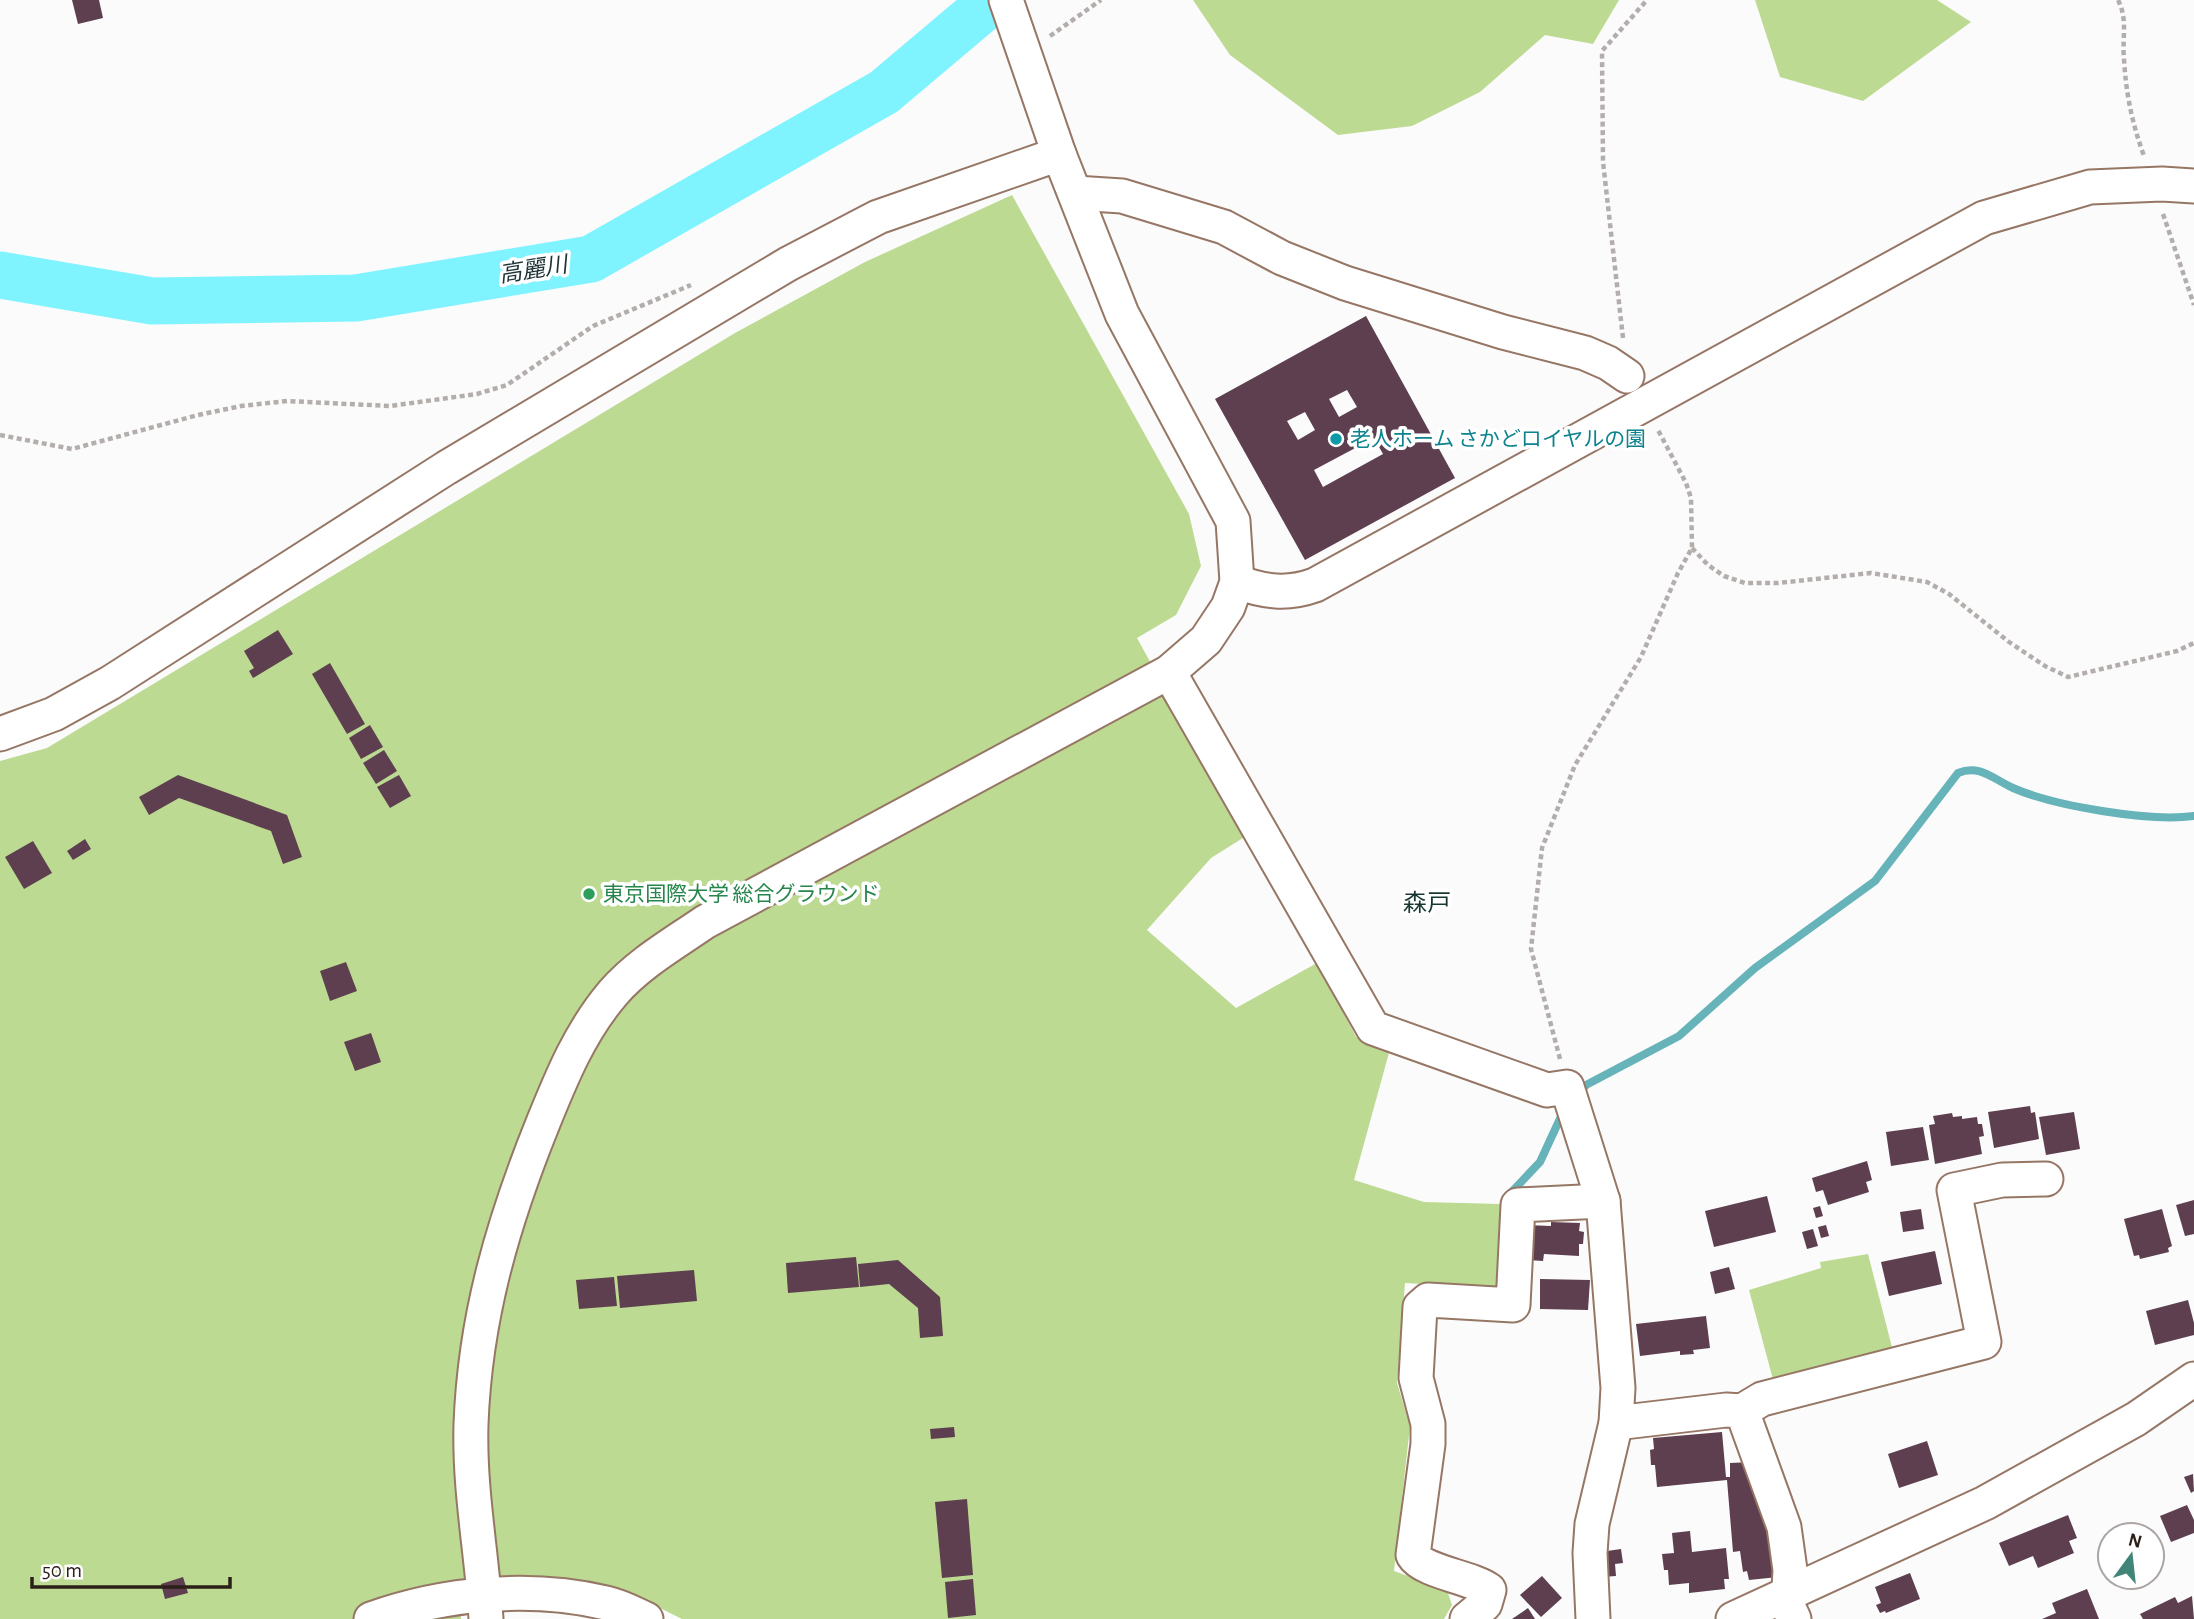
<svg xmlns="http://www.w3.org/2000/svg" width="2194" height="1619" font-family="'Alegreya Sans','Noto Sans JP',sans-serif">
<style>
.green{fill:#bdda92}
.lines{fill:none;stroke-linecap:round;stroke-linejoin:round}
.stream{stroke:#66b3b9;stroke-width:8}
.river{stroke:#7ff3fe;stroke-width:47}
.building{fill:#5d3f50;fill-rule:evenodd}
.minor-casing{stroke:#967664;stroke-width:37}
.path{stroke:#b3aeac;stroke-width:4.5;stroke-dasharray:5 3.5;stroke-linecap:butt}
.minor{stroke:#fff;stroke-width:33}
.culture-dot{fill:#0f9aa8;stroke:#fff;stroke-width:2.5}
.leisure-dot{fill:#2e9e5b;stroke:#fff;stroke-width:2.5}
.labels{text-anchor:middle;stroke-width:7;stroke-linejoin:round;paint-order:stroke}
.culture-label{font-size:21px;fill:#0d838f;stroke:#fff;text-anchor:start}
.leisure-label{font-size:21px;fill:#27864d;stroke:#fff;text-anchor:start}
.water-label{font-size:23px;font-style:italic;fill:#1e3335;stroke:#fff}
.quarter-label{font-size:24px;fill:#173832;stroke:#fff}
</style>
<rect width="100%" height="100%" fill="#fbfbfb"/>
<g class="green">
<polygon points="1193,0 1619,0 1593,44 1545,35 1480,92 1412,126 1338,135 1230,55"/>
<polygon points="1755,0 1937,0 1971,22 1863,101 1780,77"/>
<polygon points="1012,195 1189,514 1201,566 1176,615 1137,638 1246,836 1211,858 1147,930 1236,1008 1317,963 1356,1037 1390,1049 1354,1180 1424,1202 1500,1204 1496,1288 1405,1283 1397,1383 1410,1426 1394,1571 1447,1590 1452,1605 1444,1619 682,1619 654,1605 458,1582 461,1619 0,1619 0,761 47,748 735,333 865,262"/>
<polygon points="1868,1254 1894,1355 1775,1387 1749,1290 1821,1268 1820,1262"/>
</g>
<g class="lines">
<g class="stream">
<path d="M1579,1093L1586,1085L1679,1036L1755,968L1875,881L1958,773C1980,764 1993,779 2013,788C2054,806 2149,822 2194,816"/>
<polyline points="1506,1198 1540,1162 1564,1110"/>
</g>
<polyline class="river" points="0,275 152,301 356,298 591,259 884,92 993,0"/>
</g>
<g class="building">
<polygon points="72,0 99,0 103,18 78,24"/>
<path d="M1366,316L1455,478L1305,560L1215,399ZM1347,390L1357,407L1339,417L1329,399ZM1305,412L1315,430L1298,440L1287,421ZM1374,438L1383,454L1323,487L1314,470Z"/>
<polygon points="278,630 293,654 253,678 249,671 254,668 244,651"/>
<polygon points="330,663 365,724 347,734 312,674"/>
<polygon points="370,725 383,747 361,759 349,738"/>
<polygon points="384,750 397,771 376,784 363,763"/>
<polygon points="178,775 287,815 302,857 283,864 271,831 179,798 149,815 139,797"/>
<polygon points="399,775 411,796 390,808 377,787"/>
<polygon points="85,839 91,849 73,860 67,851"/>
<polygon points="33,841 52,873 24,889 5,857"/>
<polygon points="346,962 357,991 330,1001 320,971"/>
<polygon points="371,1033 381,1062 355,1071 344,1042"/>
<polygon points="2030,1106 2031,1113 2035,1112 2039,1139 1994,1148 1988,1112"/>
<polygon points="2074,1112 2080,1149 2046,1155 2039,1117"/>
<polygon points="1952,1113 1953,1117 1962,1116 1962,1119 1977,1117 1978,1124 1982,1124 1984,1136 1979,1137 1982,1154 1935,1164 1929,1125 1935,1124 1933,1116"/>
<polygon points="1923,1127 1929,1160 1891,1166 1886,1132"/>
<polygon points="1867,1161 1872,1180 1866,1182 1869,1192 1828,1205 1823,1190 1816,1192 1812,1178"/>
<polygon points="1767,1196 1776,1232 1714,1247 1705,1211"/>
<polygon points="2194,1200 2194,1234 2185,1236 2176,1205"/>
<polygon points="1820,1206 1823,1216 1816,1218 1813,1208"/>
<polygon points="1921,1209 1924,1229 1903,1232 1900,1212"/>
<polygon points="2162,1209 2172,1246 2168,1248 2169,1252 2140,1259 2139,1255 2134,1256 2124,1219"/>
<polygon points="1551,1222 1580,1223 1579,1231 1584,1232 1583,1244 1579,1244 1579,1256 1544,1254 1543,1261 1528,1260 1526,1225 1551,1226"/>
<polygon points="1826,1225 1829,1236 1821,1238 1818,1227"/>
<polygon points="1813,1229 1818,1246 1807,1249 1802,1232"/>
<polygon points="1935,1251 1942,1284 1889,1296 1881,1262"/>
<polygon points="856,1257 859,1287 788,1293 786,1263"/>
<polygon points="898,1260 940,1297 943,1336 920,1338 918,1308 889,1284 860,1287 858,1264"/>
<polygon points="1729,1267 1735,1289 1715,1294 1710,1272"/>
<polygon points="694,1270 697,1301 620,1308 617,1276"/>
<polygon points="614,1277 617,1306 579,1309 576,1280"/>
<polygon points="1540,1279 1590,1280 1588,1310 1540,1309"/>
<polygon points="2188,1300 2194,1323 2194,1335 2155,1345 2146,1311"/>
<polygon points="1706,1316 1710,1348 1693,1350 1694,1354 1680,1355 1680,1351 1640,1356 1636,1324"/>
<polygon points="954,1427 955,1437 931,1439 930,1429"/>
<polygon points="1722,1432 1726,1477 1730,1477 1730,1463 1752,1462 1752,1492 1763,1493 1778,1577 1749,1580 1747,1571 1743,1572 1740,1551 1733,1552 1727,1480 1657,1487 1655,1465 1651,1465 1650,1450 1654,1449 1653,1438"/>
<polygon points="1927,1441 1938,1475 1899,1488 1888,1454"/>
<polygon points="2193,1474 2194,1491 2191,1493 2184,1477"/>
<polygon points="967,1499 973,1575 942,1578 935,1502"/>
<polygon points="2187,1505 2194,1520 2194,1533 2171,1542 2160,1516"/>
<polygon points="2068,1515 2077,1538 2069,1541 2074,1553 2038,1568 2033,1556 2009,1566 1999,1543"/>
<polygon points="1690,1531 1692,1552 1726,1548 1729,1579 1724,1579 1725,1589 1689,1593 1689,1583 1669,1585 1668,1570 1664,1570 1662,1554 1674,1553 1672,1533"/>
<polygon points="1621,1549 1623,1563 1615,1564 1616,1576 1602,1577 1600,1552"/>
<polygon points="1910,1573 1920,1599 1886,1613 1885,1611 1880,1613 1876,1605 1881,1603 1875,1587"/>
<polygon points="1542,1576 1562,1598 1541,1617 1520,1595"/>
<polygon points="183,1577 188,1593 165,1599 161,1584"/>
<polygon points="973,1579 976,1615 948,1618 945,1582"/>
<polygon points="2087,1589 2099,1619 2042,1619 2056,1613 2052,1603"/>
<polygon points="2192,1596 2194,1619 2143,1619 2140,1614 2175,1597 2178,1603"/>
<polygon points="1528,1608 1535,1619 1512,1619"/>
</g>
<g class="lines">
<defs>
<g id="minor">
<polyline points="1075,193 1122,196 1224,227 1282,258 1345,283 1503,332 1585,353 1608,363 1627,376"/>
<path d="M1237,582C1265,592 1287,595 1315,585L1984,218L2090,187L2162,184L2194,186"/>
<polyline points="1169,672 1373,1028 1547,1090 1567,1087 1603,1201 1618,1388 1616,1423 1592,1524 1590,1553 1593,1619"/>
<polyline points="0,734 54,714 110,683 446,468 788,264 878,217 1059,154"/>
<polyline points="1742,1411 1762,1399 1984,1342 1954,1190 2002,1180 2046,1179"/>
<polyline points="1616,1423 1726,1410 1742,1411 1784,1527 1790,1570 1788,1606 1794,1619"/>
<path d="M371,1619C444,1593 530,1585 606,1603C620,1606 633,1613 646,1619"/>
<path d="M486,1619C482,1554 469,1490 471,1424C475,1317 503,1222 543,1123C562,1076 580,1032 613,993C638,964 673,944 705,922L1169,672L1206,640L1228,607L1237,582L1233,521L1122,314L1059,154L1006,0"/>
<path d="M1467,1619L1485,1604L1489,1590C1471,1577 1423,1572 1413,1555L1428,1444V1424L1416,1378L1420,1307L1428,1300L1513,1305L1518,1205L1603,1201"/>
<polyline points="1733,1619 1985,1503 2136,1419 2194,1379"/>
</g>
</defs>
<use href="#minor" class="minor-casing"/>
<g class="path">
<path d="M2118,0C2128,19 2122,38 2124,59C2126,94 2132,123 2144,156"/>
<polyline points="1050,36 1101,0"/>
<polyline points="2163,214 2194,305"/>
<polyline points="1623,338 1603,162 1602,51 1647,0"/>
<polyline points="0,435 72,449 198,415 241,406 287,401 390,406 477,394 507,385 593,326 691,285"/>
<polyline points="1692,548 1708,565 1724,576 1745,583 1778,583 1871,573 1927,582 1949,594 2009,642 2045,666 2068,677 2177,651 2194,643"/>
<polyline points="1560,1059 1531,949 1542,848 1575,765 1641,657 1678,573 1692,548 1691,498 1686,483 1658,430"/>
</g>
<use href="#minor" class="minor"/>
</g>
<circle class="culture-dot" cx="1336" cy="439" r="7"/>
<circle class="leisure-dot" cx="589" cy="894" r="7"/>
<g class="labels">
<g class="culture-label">
<text x="1350" y="446">老人ホーム さかどロイヤルの園</text>
</g>
<g class="leisure-label">
<text x="603" y="901">東京国際大学 総合グラウンド</text>
</g>
<g class="water-label">
<text transform="translate(533 269) rotate(-9)" y="8">高麗川</text>
</g>
<g class="quarter-label">
<text x="1427" y="911">森戸</text>
</g>
</g>
<g transform="translate(2131 1556) rotate(15)"><circle r="33" fill="#ffffff" stroke="#aba5a3" stroke-width="2"/>
<path d="M0-5L12 26L0 18L-12 26Z" fill="#418579"/>
<text y="-10" font-size="19" font-weight="bold" text-anchor="middle" fill="#2c1f18">N</text>
</g>
<path d="M32 1577v10h198v-10" fill="none" stroke="#2c1f18" stroke-width="3.5"/>
<text x="42" y="1577" font-size="21" fill="#2c1f18" stroke="#ffffff" stroke-width="5" paint-order="stroke">50 m</text>
</svg>
